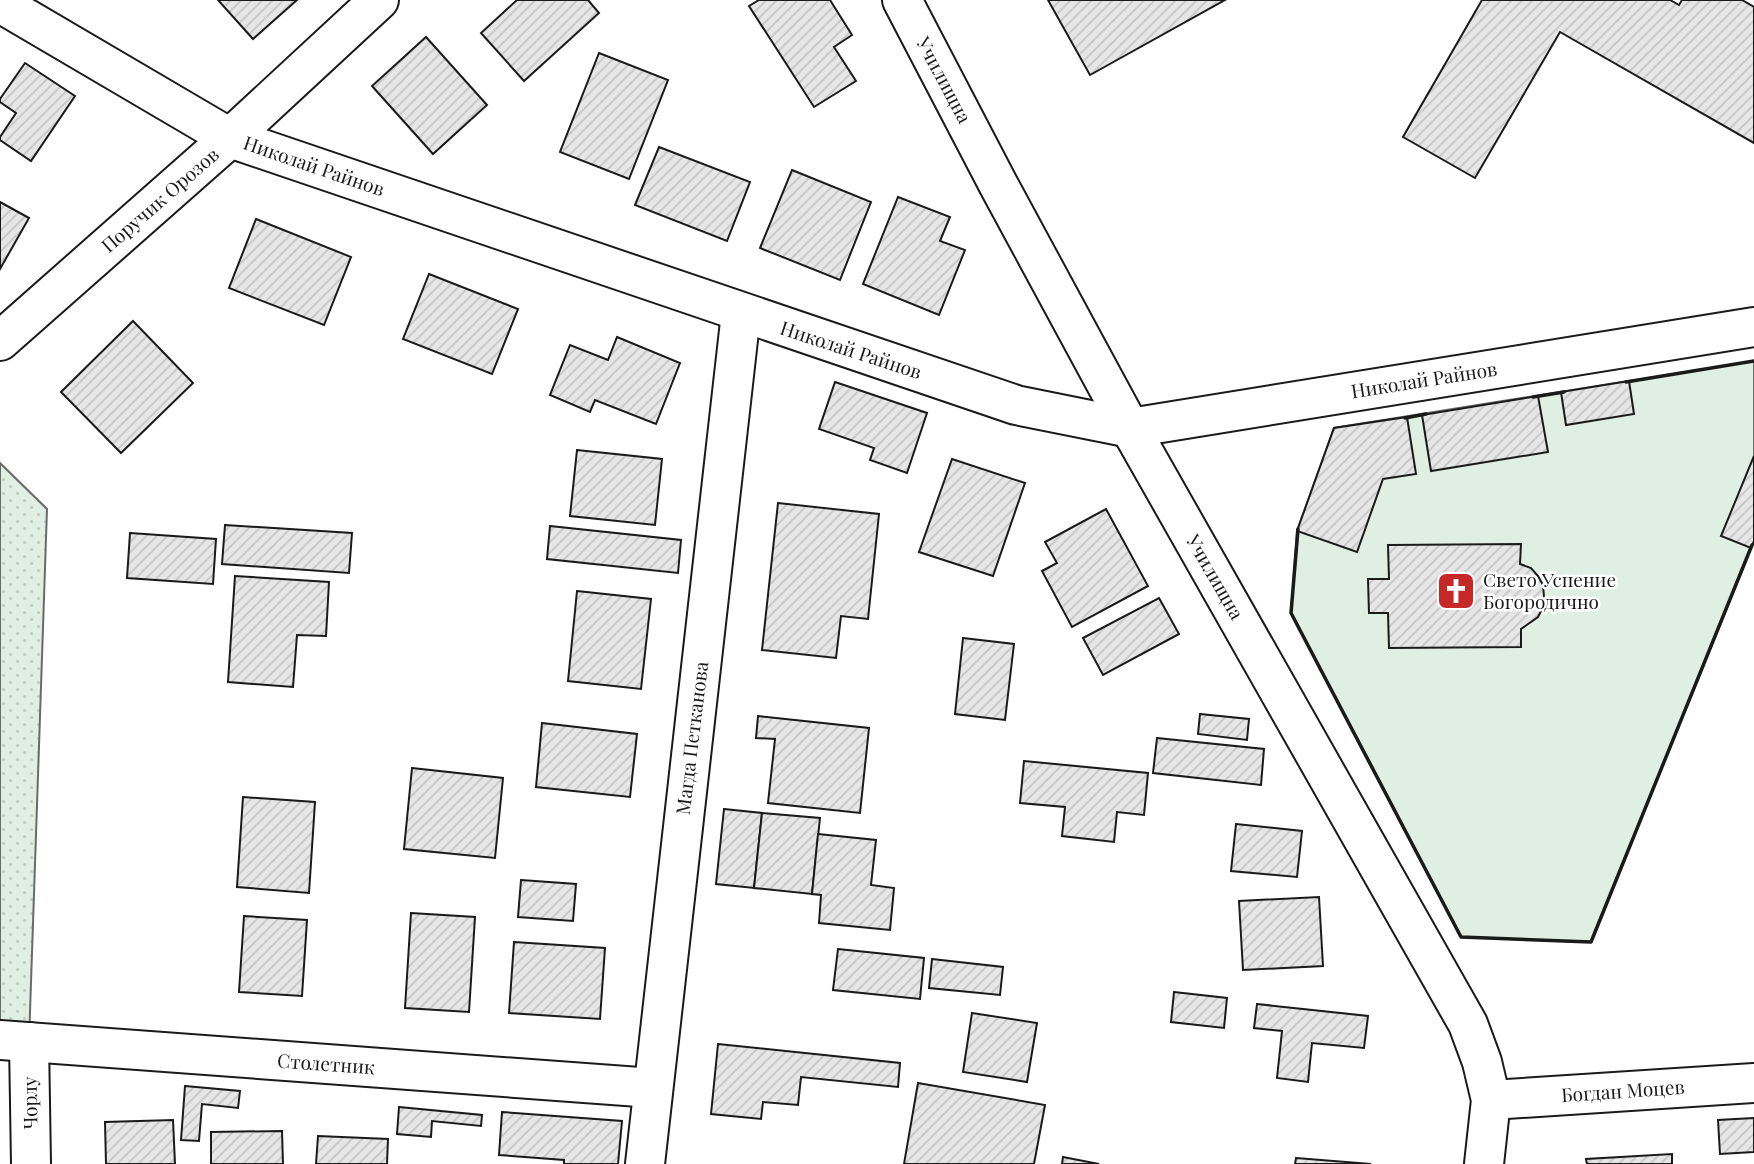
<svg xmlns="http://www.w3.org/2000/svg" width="1754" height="1164" font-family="'Playfair Display',serif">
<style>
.grass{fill:url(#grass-dots);stroke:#6a6a6a;stroke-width:2}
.garden{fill:#e0efe3;stroke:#6a6a6a;stroke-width:2}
.building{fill:url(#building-hatch);stroke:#1a1a1a;stroke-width:2}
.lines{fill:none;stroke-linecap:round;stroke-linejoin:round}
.street-casing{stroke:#1a1a1a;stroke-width:42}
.street{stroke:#fff;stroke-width:38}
.wall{stroke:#1a1a1a;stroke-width:3.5}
.labels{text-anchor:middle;stroke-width:5;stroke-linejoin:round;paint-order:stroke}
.street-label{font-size:19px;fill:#1a1a1a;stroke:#fff}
.poi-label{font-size:19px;fill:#1a1a1a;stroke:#fff;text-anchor:start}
</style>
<defs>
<pattern id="grass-dots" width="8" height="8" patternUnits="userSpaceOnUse" patternTransform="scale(1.75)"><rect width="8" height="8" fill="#e0efe3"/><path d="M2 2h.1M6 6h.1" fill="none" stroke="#c0ccc2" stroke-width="1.8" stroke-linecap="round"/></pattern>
<pattern id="building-hatch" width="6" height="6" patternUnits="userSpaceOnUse" patternTransform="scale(1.75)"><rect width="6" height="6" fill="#e6e6e6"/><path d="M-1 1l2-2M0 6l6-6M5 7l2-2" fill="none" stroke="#c5c5c5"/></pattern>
</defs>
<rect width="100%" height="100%" fill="#fff"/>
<polygon class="grass" points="0,463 47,509 29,1042 0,1040"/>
<polygon class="garden" points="1754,361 1754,541 1591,942 1461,937 1291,613 1297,531 1334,428"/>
<g class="building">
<polygon points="218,0 297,0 253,39"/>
<polygon points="517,0 588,0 599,13 524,81 481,33"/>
<polygon points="759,0 830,0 852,35 834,47 856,81 814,107 749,6"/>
<polygon points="1048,0 1225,0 1090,75"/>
<polygon points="1482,0 1670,0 1679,5 1682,0 1742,0 1754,7 1754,143 1560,32 1475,178 1403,137"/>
<polygon points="426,37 487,105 433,154 372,86"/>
<polygon points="599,53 668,80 629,179 560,152"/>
<polygon points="25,63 75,96 31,161 0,140 0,137 16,113 0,102 0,99"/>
<polygon points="659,147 750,182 727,241 635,205"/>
<polygon points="792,170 871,202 840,280 760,248"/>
<polygon points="898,197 950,217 940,241 965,250 939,315 863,284"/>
<polygon points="0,202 29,218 0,269"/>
<polygon points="256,219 351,257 324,325 229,288"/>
<polygon points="429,274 518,309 492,374 403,339"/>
<polygon points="133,321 193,383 121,453 61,392"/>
<polygon points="617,337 680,363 656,424 595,400 590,412 550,395 570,345 608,360"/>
<polygon points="1629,381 1634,414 1566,425 1561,392"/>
<polygon points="835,382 927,413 907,473 870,460 874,448 819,429"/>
<polygon points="1538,396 1548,452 1431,471 1422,415"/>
<polygon points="1407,417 1416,474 1383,479 1357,552 1297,531 1334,428"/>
<polygon points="577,450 662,459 655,525 570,516"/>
<polygon points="1754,456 1754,541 1751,548 1721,536"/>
<polygon points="952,459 1025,483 993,576 919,552"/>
<polygon points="778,503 879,514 868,619 841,616 836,658 762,650"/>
<polygon points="1106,509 1148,586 1072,627 1042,571 1057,563 1045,542"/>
<polygon points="225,525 352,533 349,573 222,564"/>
<polygon points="550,526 681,540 678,573 547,559"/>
<polygon points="130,533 216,539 213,584 127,578"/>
<polygon points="1521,544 1520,564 1531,568 1538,576 1543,585 1544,597 1543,607 1538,617 1521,629 1521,647 1389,648 1388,613 1369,613 1368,579 1389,579 1388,545"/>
<polygon points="235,576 329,582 326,636 297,635 293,687 228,682"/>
<polygon points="577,591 651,599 641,689 568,681"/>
<polygon points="1159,598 1179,634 1103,675 1083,638"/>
<polygon points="963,638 1014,644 1005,720 955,714"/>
<polygon points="1200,714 1249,719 1247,740 1198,734"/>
<polygon points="758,716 869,728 860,813 768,803 775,739 756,738"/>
<polygon points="542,723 637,734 630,797 536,787"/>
<polygon points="1157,738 1264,749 1261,785 1153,773"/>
<polygon points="1024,761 1148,773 1144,815 1117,812 1114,842 1062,836 1065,807 1020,803"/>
<polygon points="412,768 503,778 495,858 404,849"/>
<polygon points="243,797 315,802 309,893 237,887"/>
<polygon points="724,809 762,813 754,888 716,884"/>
<polygon points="762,813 820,818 812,894 754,888"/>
<polygon points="1236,824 1302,831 1297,877 1231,871"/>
<polygon points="818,834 876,840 871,885 894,888 890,930 819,923 821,895 812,894"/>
<polygon points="521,880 576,884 573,921 518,917"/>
<polygon points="1319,897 1323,966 1243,970 1239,901"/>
<polygon points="411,913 475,917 469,1012 405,1008"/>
<polygon points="244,916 307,920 302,996 239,992"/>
<polygon points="514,942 605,948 600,1019 509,1013"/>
<polygon points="838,949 924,958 920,999 833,990"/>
<polygon points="932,959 1003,967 1000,995 929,988"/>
<polygon points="1174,992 1227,998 1224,1028 1171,1022"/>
<polygon points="1257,1004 1368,1016 1364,1048 1312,1043 1308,1082 1277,1078 1282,1031 1254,1028"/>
<polygon points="972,1013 1037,1023 1027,1082 963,1072"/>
<polygon points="718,1044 900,1063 898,1087 801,1077 798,1105 763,1102 761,1119 711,1114"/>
<polygon points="918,1083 1045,1105 1034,1164 904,1164"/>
<polygon points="185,1086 240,1091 238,1108 202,1104 199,1141 181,1140"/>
<polygon points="399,1107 482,1115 481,1126 432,1121 431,1137 397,1134"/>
<polygon points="502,1112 622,1121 618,1164 564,1164 564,1160 499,1155"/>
<polygon points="1754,1118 1754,1152 1720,1154 1718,1120"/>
<polygon points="173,1120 175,1164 106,1164 105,1122"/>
<polygon points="282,1131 283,1164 211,1164 211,1132"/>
<polygon points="318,1136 388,1139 387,1164 316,1164"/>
<polygon points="1672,1154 1672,1164 1587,1164 1586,1159"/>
<polygon points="1063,1157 1099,1164 1062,1164"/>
<polygon points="1296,1158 1371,1164 1295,1164"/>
</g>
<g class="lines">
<defs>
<g id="street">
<polyline points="902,0 998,184 1130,428 1468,1024 1482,1062 1491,1100 1484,1164"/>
<polyline points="0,3 230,138 1016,405 1130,428 1754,327"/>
<polyline points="0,341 230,138 379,0"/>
<polyline points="0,1040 653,1088"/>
<polyline points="29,1042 31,1164"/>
<polyline points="1491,1100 1754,1083"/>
<polyline points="645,1164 741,313"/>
</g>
</defs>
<use href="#street" class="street-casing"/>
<use href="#street" class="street"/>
<g class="wall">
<polyline points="1626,382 1754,361"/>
<polyline points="1533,397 1564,392"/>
<polyline points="1405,418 1426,414"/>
<polyline points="1298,529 1291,613 1461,937 1591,942 1752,545"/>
</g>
</g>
<defs>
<symbol id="church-square" viewBox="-11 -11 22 22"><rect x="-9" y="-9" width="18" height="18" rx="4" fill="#c62828" stroke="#fff"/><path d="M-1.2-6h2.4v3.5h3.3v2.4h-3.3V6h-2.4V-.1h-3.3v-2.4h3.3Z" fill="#fff"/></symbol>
</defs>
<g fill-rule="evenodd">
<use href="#church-square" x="1434" y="569" width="44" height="44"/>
</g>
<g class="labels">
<g class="street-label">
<text transform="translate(944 80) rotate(62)" y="7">Училищна</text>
<text transform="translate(314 166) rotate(19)" y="7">Николай Райнов</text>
<text transform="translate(160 200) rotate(-41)" y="7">Поручик Орозов</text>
<text transform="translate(851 350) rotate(18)" y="7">Николай Райнов</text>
<text transform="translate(1424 380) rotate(-9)" y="7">Николай Райнов</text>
<text transform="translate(1215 577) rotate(60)" y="7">Училищна</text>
<text transform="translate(692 738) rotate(-83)" y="7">Магда Петканова</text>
<text transform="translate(326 1064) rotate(4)" y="7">Столетник</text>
<text transform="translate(1623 1091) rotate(-4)" y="7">Богдан Моцев</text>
<text transform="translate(30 1103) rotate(-91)" y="7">Чорлу</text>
</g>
<g class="poi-label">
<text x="1483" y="587">Свето Успение<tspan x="1483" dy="22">Богородично</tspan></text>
</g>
</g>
</svg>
